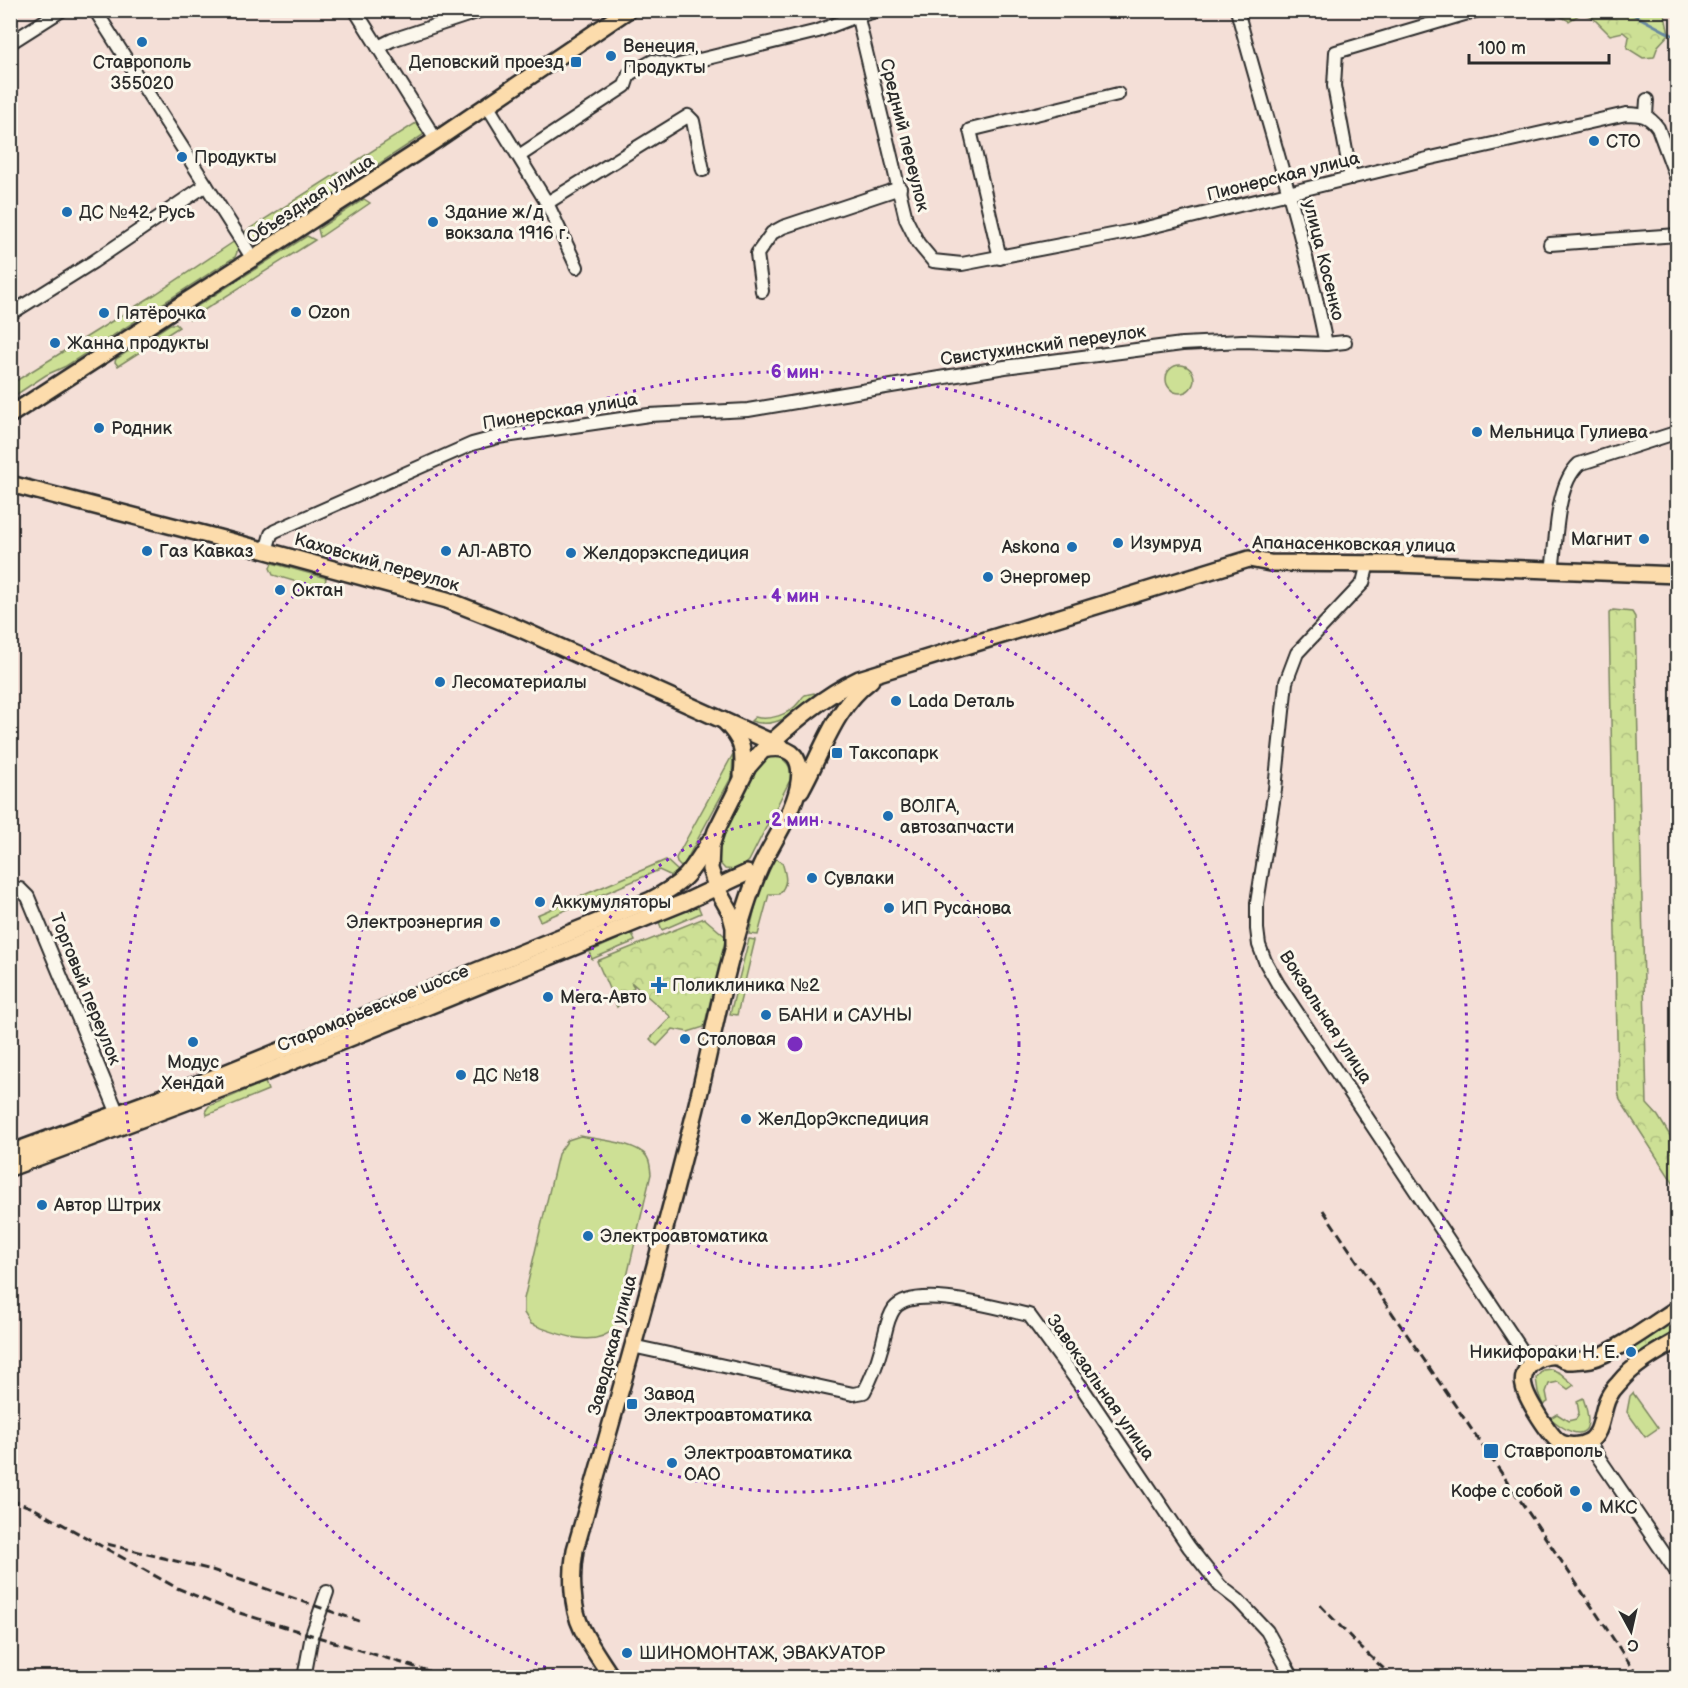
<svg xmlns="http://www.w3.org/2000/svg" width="1688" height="1688" font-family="'Balsamiq Sans',sans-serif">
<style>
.green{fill:#cde095;stroke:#7c8660;stroke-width:1.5}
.forest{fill:url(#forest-crowns);stroke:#7c8660;stroke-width:1.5}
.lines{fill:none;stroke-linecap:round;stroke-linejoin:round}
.stream{stroke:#6788a0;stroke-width:3}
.minor-casing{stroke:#2b2b2b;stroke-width:16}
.major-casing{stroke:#2b2b2b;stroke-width:20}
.minor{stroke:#fbf7ec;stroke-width:12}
.major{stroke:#fcdcac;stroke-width:15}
.rail{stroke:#2b2b2b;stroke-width:3;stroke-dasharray:9 4.5;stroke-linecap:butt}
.ring{fill:none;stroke:#7b2cbf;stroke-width:3;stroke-dasharray:3 6}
.poi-dot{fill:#1f6fb2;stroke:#fbf7ec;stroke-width:2}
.labels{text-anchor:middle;stroke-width:6;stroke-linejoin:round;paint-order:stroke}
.poi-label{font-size:18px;fill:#2b2b2b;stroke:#fbf7ec;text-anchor:start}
.street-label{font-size:18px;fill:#2b2b2b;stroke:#fbf7ec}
.centre{fill:#7b2cbf;stroke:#fbf7ec;stroke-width:3}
.ring-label{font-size:18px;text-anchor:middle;font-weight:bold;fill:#7b2cbf;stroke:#fbf7ec;stroke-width:6;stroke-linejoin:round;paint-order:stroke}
</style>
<defs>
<pattern id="forest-crowns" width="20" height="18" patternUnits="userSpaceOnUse" patternTransform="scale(1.5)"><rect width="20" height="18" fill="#cde095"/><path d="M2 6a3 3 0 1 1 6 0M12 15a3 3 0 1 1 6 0" fill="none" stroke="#b0c081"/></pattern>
</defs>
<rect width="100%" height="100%" fill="#f4dfd7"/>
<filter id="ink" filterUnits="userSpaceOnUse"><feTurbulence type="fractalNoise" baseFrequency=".0167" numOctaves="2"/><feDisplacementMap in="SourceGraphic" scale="12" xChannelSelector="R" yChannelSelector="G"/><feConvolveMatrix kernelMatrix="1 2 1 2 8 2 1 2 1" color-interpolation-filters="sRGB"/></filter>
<g filter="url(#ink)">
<g class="green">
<polygon points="416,123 424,132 423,135 365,173 356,171 353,163"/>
<path d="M339,172L345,179L344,184L339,191L262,241C255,242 245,239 246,231Z"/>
<polygon points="364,199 370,203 320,237 318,229"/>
<polygon points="307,236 315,240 190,319 188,312"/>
<path d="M235,241C239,247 238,251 235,257L66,366L46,375L11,398V384L154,295Z"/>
<polygon points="170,324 176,324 179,327 118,366 115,362 116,359"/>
<circle cx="1180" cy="379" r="14"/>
<polygon points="272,563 326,578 325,584 317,588 273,575 270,568"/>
<path d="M814,693L816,695C796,711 778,730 751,721L755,717C769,721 789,715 799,702C801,700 802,697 805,695Z"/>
<polygon points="733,754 732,776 682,868 677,863 676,858"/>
<path d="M778,756C789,762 792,769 790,780L749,861L739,870L725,869L717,860L718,845L759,765L769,757Z"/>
<path d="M776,859L782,862C786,876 789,883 779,894H769L758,935L749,934L761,881L772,860Z"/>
<polygon points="666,860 678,871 672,876 659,870 540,921 537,915"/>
<polygon points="698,906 701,913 662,930 659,922"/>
<polygon points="632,933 635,941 592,959 589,952"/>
<polygon points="749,939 755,940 737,1015 730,1014"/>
<polygon points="265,1082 268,1090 207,1115 206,1110 209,1106"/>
<path d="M580,1136C597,1139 628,1142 642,1152C650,1157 650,1166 651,1174L615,1328C594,1350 555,1333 531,1324L524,1313V1299L558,1154L568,1140Z"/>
<polygon points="1551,1369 1560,1373 1574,1385 1568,1389 1558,1382 1549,1384 1546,1392 1548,1402 1543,1405 1538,1392 1536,1378 1543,1370"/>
<polygon points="1633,1393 1658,1428 1645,1437 1627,1412 1630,1396"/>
<path d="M1583,1398C1597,1438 1579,1442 1550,1418L1557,1414L1568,1421L1576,1419L1579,1413L1577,1401Z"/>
</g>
<g class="forest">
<polygon points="1550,11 1664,11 1669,34 1658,46 1654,57 1643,58 1627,48 1629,37 1623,32 1610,35 1592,17 1582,13 1569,21"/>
<polygon points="1613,610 1632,612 1635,617 1647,1104 1658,1116 1677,1147 1677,1189 1620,1100 1618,1091 1609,613"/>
<polygon points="704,918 726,937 704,1027 688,1032 673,1029 657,1046 650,1039 671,1017 631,982 634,987 617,1007 597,961"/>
<polygon points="1677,1314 1677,1334 1639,1359 1629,1344"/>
</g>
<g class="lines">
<polyline class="stream" points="1625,10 1678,38"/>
<defs>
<g id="minor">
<polyline points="95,10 253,259"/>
<polyline points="355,10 436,140"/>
<path d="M856,10L906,219L918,243L933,261L962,264L1138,230L1431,158L1626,114C1641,114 1649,115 1658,128L1678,182"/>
<path d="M1237,10C1267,122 1303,231 1326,344"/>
<polyline points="10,43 62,10"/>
<polyline points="378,47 392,40 483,10"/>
<polyline points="487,105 547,203 577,267"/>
<polyline points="1646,115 1647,100"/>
<polyline points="519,156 625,86 629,74 653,61 675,66 818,31 857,16 880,10"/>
<polyline points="1351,178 1334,86 1336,52 1478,10"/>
<polyline points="547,203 688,116 693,121 703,170"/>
<polyline points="1550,244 1678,235"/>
<polyline points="1000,258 970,130 1118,94"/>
<polyline points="762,291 757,254 772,233 783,227 900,188"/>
<polyline points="10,314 93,262 206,185"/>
<polyline points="266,551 271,534 275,531 472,444 498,437 649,415 748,410 1005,367 1182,344 1242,341 1326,344 1345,342"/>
<polyline points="1368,563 1363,583 1297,653 1286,682 1275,789 1257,903 1257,929 1259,945 1265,961 1278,984 1531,1364"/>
<path d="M1552,571C1557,539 1555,486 1579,464L1678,432"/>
<polyline points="10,889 20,889 28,897 118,1114"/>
<path d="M632,1346L853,1394L864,1392C871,1379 877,1364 881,1349C885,1337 886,1320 894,1309C914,1283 1001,1309 1029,1315L1083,1389L1189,1547L1220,1586L1238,1600L1267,1631L1293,1678"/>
<polyline points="1588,1442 1678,1574"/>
<polyline points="304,1678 312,1635 327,1592"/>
</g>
<g id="major">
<polyline points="10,415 436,140 628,10"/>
<polyline points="10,484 219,538 447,600 518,628 780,746"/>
<path d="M724,721C742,739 745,750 742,775"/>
<path d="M763,750C792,723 823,696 859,679L1249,559L1270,563L1397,564L1678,575"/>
<path d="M801,790C823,751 834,708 871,680"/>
<path d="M10,1153L203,1082L651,900C686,882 690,873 710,841"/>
<polyline points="10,1168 264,1073 685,902 747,873"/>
<path d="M1678,1308C1656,1322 1615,1353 1591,1359C1584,1360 1575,1361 1568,1361C1563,1360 1560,1357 1555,1356C1547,1355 1536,1359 1530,1365C1525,1370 1522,1379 1524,1386C1526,1398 1550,1437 1561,1443C1569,1447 1580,1446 1588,1442C1603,1434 1601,1412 1608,1398C1611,1392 1615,1387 1619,1383C1634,1364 1657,1352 1678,1340"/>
<path d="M612,1678C602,1662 590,1646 582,1629C571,1607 571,1573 575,1550C616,1407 657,1264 693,1120C708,1062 718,1001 735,943C742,918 750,890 761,866C773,841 792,815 798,788C804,760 794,743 763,750L748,767L716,831L711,846L710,869L717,889L730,912L734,927V946"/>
</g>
</defs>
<use href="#minor" class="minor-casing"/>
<use href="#major" class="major-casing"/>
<use href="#minor" class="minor"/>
<use href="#major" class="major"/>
<g class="rail">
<path d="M1323,1210C1427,1367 1536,1520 1639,1678"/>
<polyline points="10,1500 33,1508 177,1588 230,1610 451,1678"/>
<polyline points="107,1544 212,1570 359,1621"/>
<polyline points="1320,1605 1361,1648 1394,1678"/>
</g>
</g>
</g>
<g class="ring">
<circle cx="795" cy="1044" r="224"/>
<circle cx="795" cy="1044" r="448"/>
<path d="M571 1677A672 672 0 1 1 1019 1677"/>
</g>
<g class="poi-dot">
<circle cx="142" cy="42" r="6"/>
<circle cx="611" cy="56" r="6"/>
<rect x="570" y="56" width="12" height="12" rx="3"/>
<circle cx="1594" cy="141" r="6"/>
<circle cx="182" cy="157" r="6"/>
<circle cx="67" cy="212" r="6"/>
<circle cx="433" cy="222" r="6"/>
<circle cx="296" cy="312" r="6"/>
<circle cx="104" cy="313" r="6"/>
<circle cx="55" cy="343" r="6"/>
<circle cx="99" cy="428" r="6"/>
<circle cx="1477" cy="432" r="6"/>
<circle cx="1644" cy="539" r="6"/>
<circle cx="1118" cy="543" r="6"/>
<circle cx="1072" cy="547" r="6"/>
<circle cx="147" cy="551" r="6"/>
<circle cx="446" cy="551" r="6"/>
<circle cx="571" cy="553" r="6"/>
<circle cx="988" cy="577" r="6"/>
<circle cx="280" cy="590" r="6"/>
<circle cx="440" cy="682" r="6"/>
<circle cx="896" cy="701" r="6"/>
<rect x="831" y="747" width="12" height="12" rx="3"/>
<circle cx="888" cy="816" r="6"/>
<circle cx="812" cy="878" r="6"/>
<circle cx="540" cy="902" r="6"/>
<circle cx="889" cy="908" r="6"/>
<circle cx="495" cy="922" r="6"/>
<path d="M656 976h6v6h6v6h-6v6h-6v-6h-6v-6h6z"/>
<circle cx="548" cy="997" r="6"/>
<circle cx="766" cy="1015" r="6"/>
<circle cx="685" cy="1039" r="6"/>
<circle cx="193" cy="1042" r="6"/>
<circle cx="461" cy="1075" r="6"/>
<circle cx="746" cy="1119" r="6"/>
<circle cx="42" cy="1205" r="6"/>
<circle cx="588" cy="1236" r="6"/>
<circle cx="1631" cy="1352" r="6"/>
<rect x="626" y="1398" width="12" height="12" rx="3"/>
<rect x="1483" y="1443" width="16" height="16" rx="3"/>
<circle cx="672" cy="1463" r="6"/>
<circle cx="1575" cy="1491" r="6"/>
<circle cx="1587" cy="1507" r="6"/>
<circle cx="627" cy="1653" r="6"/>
</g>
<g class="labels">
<g class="poi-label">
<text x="623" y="52">Венеция,<tspan x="623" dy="21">Продукты</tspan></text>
<text x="142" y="68" text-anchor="middle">Ставрополь<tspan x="142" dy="21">355020</tspan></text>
<text x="564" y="68" text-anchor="end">Деповский проезд</text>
<text x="1606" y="147">СТО</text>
<text x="194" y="163">Продукты</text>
<text x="79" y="218">ДС №42, Русь</text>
<text x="445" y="218">Здание ж/д<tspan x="445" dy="21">вокзала 1916 г.</tspan></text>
<text x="308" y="318">Ozon</text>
<text x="116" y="319">Пятёрочка</text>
<text x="67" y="349">Жанна продукты</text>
<text x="111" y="434">Родник</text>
<text x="1489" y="438">Мельница Гулиева</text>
<text x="1632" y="545" text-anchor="end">Магнит</text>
<text x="1130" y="549">Изумруд</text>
<text x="1060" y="553" text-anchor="end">Askona</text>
<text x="159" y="557">Газ Кавказ</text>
<text x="458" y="557">АЛ-АВТО</text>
<text x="583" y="559">Желдорэкспедиция</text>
<text x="1000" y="583">Энергомер</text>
<text x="292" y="596">Октан</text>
<text x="452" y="688">Лесоматериалы</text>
<text x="908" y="707">Lada Dеталь</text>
<text x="849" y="759">Таксопарк</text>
<text x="900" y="812">ВОЛГА,<tspan x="900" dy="21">автозапчасти</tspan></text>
<text x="824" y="884">Сувлаки</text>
<text x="552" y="908">Аккумуляторы</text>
<text x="901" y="914">ИП Русанова</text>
<text x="483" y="928" text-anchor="end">Электроэнергия</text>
<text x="672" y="991">Поликлиника №2</text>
<text x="560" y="1003">Мега-Авто</text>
<text x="778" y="1021">БАНИ и САУНЫ</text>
<text x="697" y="1045">Столовая</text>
<text x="193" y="1068" text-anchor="middle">Модус<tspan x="193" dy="21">Хендай</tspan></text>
<text x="473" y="1081">ДС №18</text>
<text x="758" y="1125">ЖелДорЭкспедиция</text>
<text x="54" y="1211">Автор Штрих</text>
<text x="600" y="1242">Электроавтоматика</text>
<text x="1619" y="1358" text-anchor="end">Никифораки Н. Е.</text>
<text x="644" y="1400">Завод<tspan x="644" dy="21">Электроавтоматика</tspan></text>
<text x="1504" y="1457">Ставрополь</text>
<text x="684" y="1459">Электроавтоматика<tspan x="684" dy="21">ОАО</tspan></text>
<text x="1563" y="1497" text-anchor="end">Кофе с собой</text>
<text x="1599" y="1513">МКС</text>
<text x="639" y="1659">ШИНОМОНТАЖ, ЭВАКУАТОР</text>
</g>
<g class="street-label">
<text transform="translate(905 135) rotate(76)" y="6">Средний переулок</text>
<text transform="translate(1283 176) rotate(-14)" y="6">Пионерская улица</text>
<text transform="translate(310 199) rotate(-33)" y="6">Объездная улица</text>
<text transform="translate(1324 260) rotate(76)" y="6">улица Косенко</text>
<text transform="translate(1043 345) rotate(-8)" y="6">Свистухинский переулок</text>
<text transform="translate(560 411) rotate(-9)" y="6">Пионерская улица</text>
<text transform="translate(1354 544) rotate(1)" y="6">Апанасенковская улица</text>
<text transform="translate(377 562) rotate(16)" y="6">Каховский переулок</text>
<text transform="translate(86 989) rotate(68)" y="6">Торговый переулок</text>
<text transform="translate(373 1008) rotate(-22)" y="6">Старомарьевское шоссе</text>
<text transform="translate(1326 1017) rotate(57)" y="6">Вокзальная улица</text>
<text transform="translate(612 1345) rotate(-75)" y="6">Заводская улица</text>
<text transform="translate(1101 1387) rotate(55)" y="6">Завокзальная улица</text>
</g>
</g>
<circle cx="795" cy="1044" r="9" class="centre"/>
<g class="ring-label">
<text x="795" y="378">6 мин</text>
<text x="795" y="602">4 мин</text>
<text x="795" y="826">2 мин</text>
</g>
<rect width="1688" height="1688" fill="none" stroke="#fbf7ec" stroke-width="36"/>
<rect x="18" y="18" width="1652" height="1652" fill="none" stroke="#2b2b2b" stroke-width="2" filter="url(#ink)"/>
<g transform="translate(1631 1631) rotate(172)" stroke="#fbf7ec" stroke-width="4.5" paint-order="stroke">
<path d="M0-4.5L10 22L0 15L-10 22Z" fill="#2b2b2b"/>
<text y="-9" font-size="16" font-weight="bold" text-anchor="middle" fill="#2b2b2b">С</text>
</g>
<path d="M1469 54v9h140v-9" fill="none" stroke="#2b2b2b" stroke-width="3"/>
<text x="1478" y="54" font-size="18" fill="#2b2b2b" stroke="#fbf7ec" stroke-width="4.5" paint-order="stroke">100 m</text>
</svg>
